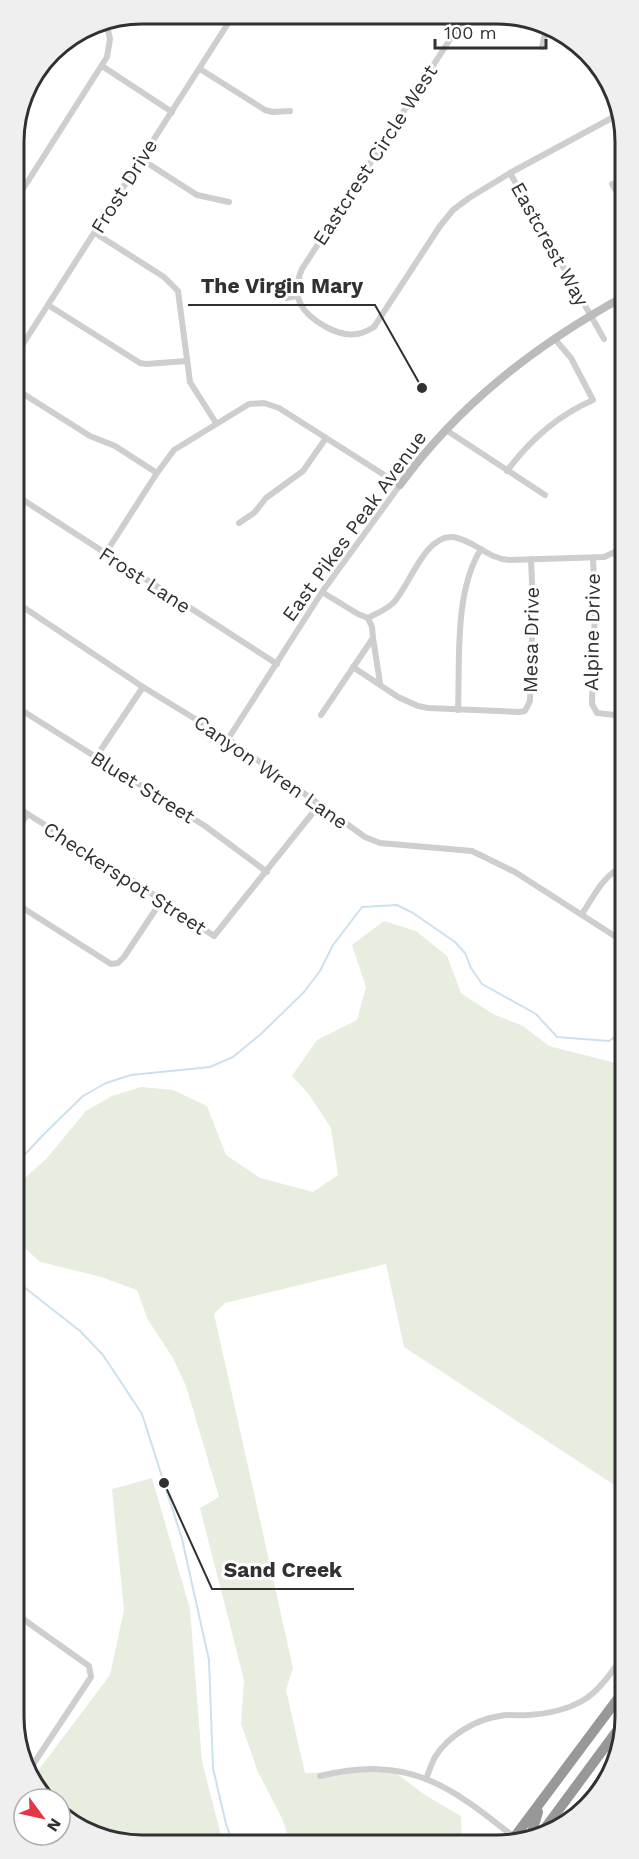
<svg xmlns="http://www.w3.org/2000/svg" width="639" height="1859" font-family="'Work Sans',sans-serif">
<style>
.green{fill:#e7eddf}
.lines{fill:none;stroke-linecap:round;stroke-linejoin:round}
.stream{stroke:#cce1ed;stroke-width:2}
.street{stroke:#cecece;stroke-width:6}
.secondary{stroke:#bbb;stroke-width:8}
.highway{stroke:#989898;stroke-width:10}
.labels{text-anchor:middle;stroke-width:6;stroke-linejoin:round;paint-order:stroke}
.street-label{font-size:20px;fill:#313131;stroke:#fff}
.rim{fill:none;stroke:#313131;stroke-width:3}
.leader{fill:none;stroke:#313131;stroke-width:2}
.callout-dot{fill:#313131;stroke:#fff;stroke-width:2}
.callout-label{font-size:21px;text-anchor:middle;font-weight:bold;fill:#313131;stroke:#fff;stroke-width:6;stroke-linejoin:round;paint-order:stroke}
</style>
<rect width="100%" height="100%" fill="#fff"/>
<g class="green">
<polygon points="384,921 416,931 447,956 461,993 493,1014 523,1026 549,1046 624,1065 625,1492 404,1347 386,1264 225,1303 214,1314 293,1668 286,1690 305,1773 392,1770 425,1795 461,1816 462,1843 290,1843 282,1818 258,1772 241,1724 244,1680 200,1508 219,1497 186,1386 173,1358 148,1320 137,1290 98,1276 40,1262 15,1239 15,1187 46,1159 86,1111 112,1096 141,1087 173,1090 207,1106 226,1155 260,1178 313,1192 338,1175 331,1128 308,1093 292,1076 317,1040 357,1020 366,987 352,945"/>
<polygon points="152,1478 190,1609 202,1762 223,1843 117,1843 60,1812 60,1799 46,1799 34,1776 110,1675 124,1610 112,1489"/>
<polygon points="609,1763 594,1801 571,1814"/>
</g>
<g class="lines">
<g class="stream">
<polyline points="15,1165 44,1134 83,1096 106,1083 131,1075 210,1067 233,1057 262,1033 304,992 320,971 333,945 362,907 397,905 413,913 455,942 465,953 471,968 482,984 536,1014 557,1037 609,1041 624,1030"/>
<polyline points="15,1280 80,1331 103,1355 142,1414 182,1539 209,1660 213,1768 226,1824 233,1843"/>
</g>
<g class="street">
<path d="M465,16L302,269C290,297 301,313 326,327C343,336 357,338 374,327L440,226L453,210L469,198L510,173L621,113"/>
<polyline points="542,47 546,29"/>
<polyline points="102,66 172,112"/>
<polyline points="200,69 265,110 273,112 290,111"/>
<polyline points="141,159 197,195 229,202"/>
<polyline points="510,173 604,339"/>
<polyline points="612,184 623,203"/>
<polyline points="14,203 107,57 110,39 106,21"/>
<polyline points="95,233 164,277 178,291 190,382 216,423"/>
<polyline points="286,298 297,296"/>
<polyline points="48,305 140,363 146,364 187,361"/>
<polyline points="14,358 234,14"/>
<polyline points="14,388 90,436 115,446 157,473"/>
<polyline points="446,430 545,495"/>
<path d="M507,471C529,441 559,415 593,400L571,358L554,338"/>
<polyline points="14,494 277,664"/>
<polyline points="239,523 254,513 266,498 303,471 326,438"/>
<polyline points="105,554 157,473 174,450 249,404 264,403 279,408 400,485 322,592 228,739"/>
<polyline points="593,558 595,608 592,704 597,713 624,716"/>
<polyline points="322,592 358,614 368,618"/>
<polyline points="14,601 143,687 228,739 365,837 380,843 472,851 515,872 624,942"/>
<polyline points="373,638 380,683"/>
<polyline points="353,667 398,697 418,706 428,708 519,712 525,711 530,701 533,605 531,559"/>
<polyline points="15,706 205,826 267,872"/>
<path d="M458,710C460,661 454,592 481,549"/>
<path d="M321,715L373,638L372,627L368,618C377,613 386,610 393,603C409,587 425,534 453,537C474,540 488,559 509,560L604,557L615,552L624,545"/>
<polyline points="96,757 143,687"/>
<polyline points="15,806 129,878 214,936 319,805"/>
<polyline points="15,834 27,815"/>
<polyline points="15,903 111,964 118,963 124,957 162,900"/>
<path d="M582,914C594,896 603,875 624,866"/>
<polyline points="16,1614 89,1666 91,1677 30,1769"/>
<path d="M320,1776C408,1755 448,1784 514,1837"/>
<path d="M426,1779C429,1772 431,1764 435,1757C448,1736 476,1719 500,1716C509,1714 519,1716 528,1715C546,1714 566,1710 582,1701C600,1691 613,1670 625,1653"/>
</g>
<path class="secondary" d="M400,485C459,404 536,345 623,297"/>
<g class="highway">
<polyline points="543,1831 625,1720"/>
<polyline points="530,1839 538,1812"/>
<polyline points="510,1843 625,1689"/>
</g>
</g>
<g class="labels">
<g class="street-label">
<text transform="translate(375 155) rotate(-57)" y="7">Eastcrest Circle West</text>
<text transform="translate(124 186) rotate(-58)" y="7">Frost Drive</text>
<text transform="translate(550 244) rotate(61)" y="7">Eastcrest Way</text>
<text transform="translate(354 526) rotate(-54)" y="7">East Pikes Peak Avenue</text>
<text transform="translate(145 580) rotate(33)" y="7">Frost Lane</text>
<text transform="translate(592 632) rotate(-89)" y="7">Alpine Drive</text>
<text transform="translate(531 640) rotate(-89)" y="7">Mesa Drive</text>
<text transform="translate(271 772) rotate(35)" y="7">Canyon Wren Lane</text>
<text transform="translate(143 787) rotate(32)" y="7">Bluet Street</text>
<text transform="translate(125 878) rotate(33)" y="7">Checkerspot Street</text>
</g>
</g>
<path d="M0 0H639V1859H0ZM142 24H497A118 118 0 0 1 615 142V1717A118 118 0 0 1 497 1835H142A118 118 0 0 1 24 1717V142A118 118 0 0 1 142 24Z" fill="#efefef" fill-rule="evenodd"/>
<path class="rim" d="M142 24H497A118 118 0 0 1 615 142V1717A118 118 0 0 1 497 1835H142A118 118 0 0 1 24 1717V142A118 118 0 0 1 142 24Z"/>
<path class="leader" d="M422 388L375 305H188M164 1483L212 1589H354"/>
<g class="callout-dot">
<circle cx="422" cy="388" r="6"/>
<circle cx="164" cy="1483" r="6"/>
</g>
<g class="callout-label">
<text x="282" y="293">The Virgin Mary</text>
<text x="283" y="1577">Sand Creek</text>
</g>
<g transform="translate(42 1817) rotate(123)"><circle r="28" fill="#ffffff" stroke="#adadad" stroke-width="1.5"/>
<path d="M0-4.5L10 22L0 15L-10 22Z" fill="#e53549"/>
<text y="-9" font-size="16" font-weight="bold" text-anchor="middle" fill="#313131">N</text>
</g>
<path d="M435 39v9h111v-9" fill="none" stroke="#313131" stroke-width="3"/>
<text x="444" y="39" font-size="18" fill="#313131" stroke="#ffffff" stroke-width="4.5" paint-order="stroke">100 m</text>
</svg>
